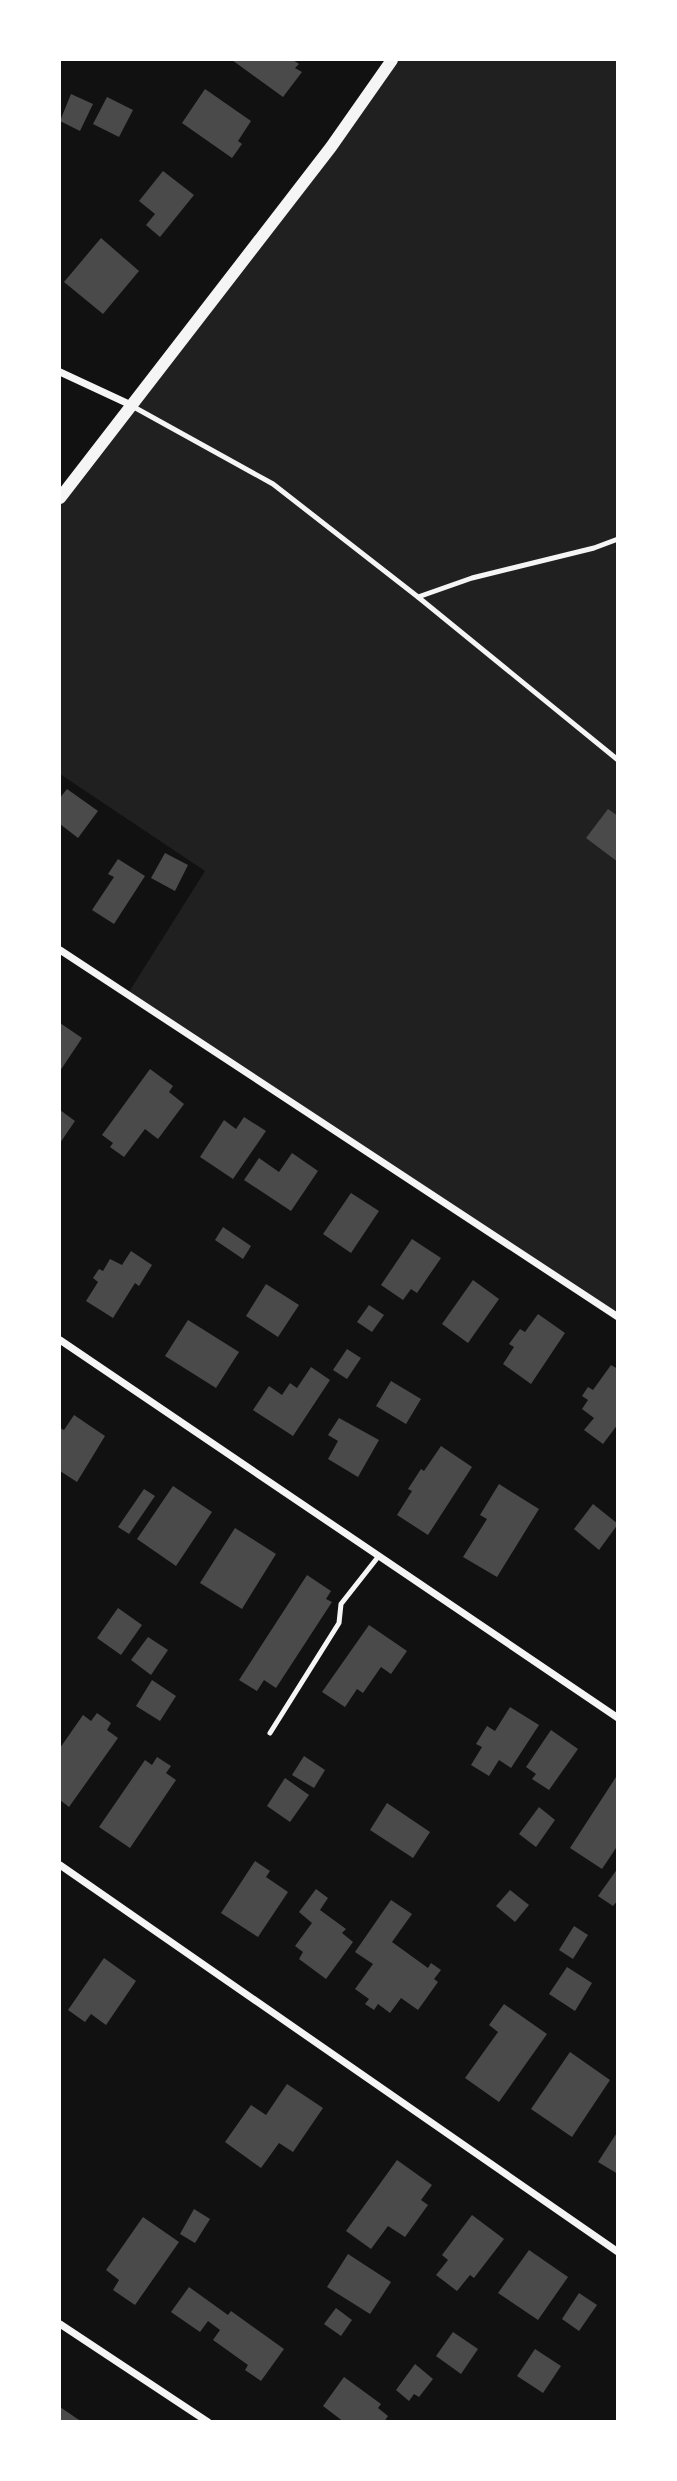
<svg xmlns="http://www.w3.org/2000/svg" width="677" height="2481" font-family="Figtree,sans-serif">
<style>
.green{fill:#202020}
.building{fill:#4a4a4a}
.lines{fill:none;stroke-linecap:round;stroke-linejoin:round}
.service{stroke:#f5f5f5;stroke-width:5}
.minor{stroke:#f5f5f5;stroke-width:7}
.tertiary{stroke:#f5f5f5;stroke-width:12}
</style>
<rect width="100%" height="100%" fill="#111"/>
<polygon class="green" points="392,60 617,60 617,1318 127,995 205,871 60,774 60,498"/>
<g class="building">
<polygon points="232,60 293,60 299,64 295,68 302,72 283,97"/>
<polygon points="205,89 251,121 238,141 242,144 232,158 182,123"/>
<polygon points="71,94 93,104 80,131 60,121"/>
<polygon points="107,97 133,110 119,137 93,124"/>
<polygon points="163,171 194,195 160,237 146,225 155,214 139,201"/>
<polygon points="101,238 139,271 103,314 64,282"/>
<polygon points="67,789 98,811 78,838 60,824 60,798"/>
<polygon points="608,809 618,816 618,862 586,838"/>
<polygon points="165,853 188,865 175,891 151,878"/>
<polygon points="118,859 145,876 114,924 92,910 114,877 108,874"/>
<polygon points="60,1023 82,1038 60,1071"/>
<polygon points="150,1069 173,1086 169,1092 184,1104 158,1139 145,1129 124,1157 110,1147 113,1143 102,1135"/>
<polygon points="60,1110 75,1121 60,1143"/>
<polygon points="244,1117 266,1131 233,1179 200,1157 224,1120 236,1129"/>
<polygon points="292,1153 318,1171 291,1211 244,1180 259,1158 279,1172"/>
<polygon points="351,1193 379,1211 351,1253 323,1234"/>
<polygon points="223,1227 251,1246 243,1259 215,1240"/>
<polygon points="412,1239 441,1258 417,1293 411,1289 403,1300 381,1285"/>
<polygon points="131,1251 152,1265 139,1286 135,1283 113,1318 86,1301 98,1282 93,1278 99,1269 103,1271 110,1259 122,1265"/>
<polygon points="473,1280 499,1299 468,1343 442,1324"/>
<polygon points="266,1284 299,1305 278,1337 246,1316"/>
<polygon points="369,1305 384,1315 372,1332 357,1322"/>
<polygon points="538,1314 565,1333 531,1384 503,1364 514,1347 509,1344 520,1329 525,1332"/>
<polygon points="188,1320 239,1352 216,1388 165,1356"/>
<polygon points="347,1349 361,1358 347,1379 333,1370"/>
<polygon points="611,1365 618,1369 618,1424 603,1444 584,1430 594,1418 582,1409 588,1400 582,1396 588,1387 593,1390"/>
<polygon points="311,1367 330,1380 293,1436 253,1410 269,1386 282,1395 290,1383 297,1388"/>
<polygon points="391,1381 421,1399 406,1424 376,1406"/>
<polygon points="74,1415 105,1436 77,1482 60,1471 60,1428 64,1430"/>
<polygon points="339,1418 379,1440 358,1477 328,1459 338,1441 328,1435"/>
<polygon points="441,1446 472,1467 428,1535 397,1515 412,1491 408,1489 421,1469 424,1471"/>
<polygon points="499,1484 539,1509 497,1577 463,1557 487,1519 480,1515"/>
<polygon points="173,1486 212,1512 176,1566 137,1539"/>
<polygon points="144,1489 155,1496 129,1534 118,1527"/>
<polygon points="593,1504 618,1524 599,1550 574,1529"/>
<polygon points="235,1528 276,1554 242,1609 200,1583"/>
<polygon points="307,1575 331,1591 326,1599 332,1602 276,1688 264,1680 257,1691 239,1680"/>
<polygon points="118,1608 142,1625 121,1655 97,1638"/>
<polygon points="369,1625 407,1651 391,1674 381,1667 363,1693 357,1689 345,1707 322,1692"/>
<polygon points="148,1637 168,1650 151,1675 131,1660"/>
<polygon points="152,1680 176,1696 160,1721 136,1706"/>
<polygon points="510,1707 539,1725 511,1768 499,1760 489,1776 471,1765 482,1747 476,1744 487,1726 495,1731"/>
<polygon points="97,1713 111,1723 107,1730 118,1738 69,1807 60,1800 60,1748 83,1715 91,1721"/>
<polygon points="551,1730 578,1749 549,1790 532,1779 536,1774 526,1767"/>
<polygon points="304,1756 325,1770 314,1788 292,1775"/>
<polygon points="157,1757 171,1766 166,1773 176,1780 130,1848 99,1827 145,1760 152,1765"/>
<polygon points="616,1777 618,1779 618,1845 602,1869 570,1848"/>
<polygon points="285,1778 309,1795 290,1822 267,1806"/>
<polygon points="387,1803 430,1832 413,1858 370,1830"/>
<polygon points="539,1807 555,1820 536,1847 519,1834"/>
<polygon points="255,1861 270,1871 266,1877 288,1892 258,1937 221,1913"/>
<polygon points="618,1868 618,1900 613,1906 598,1896"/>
<polygon points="316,1889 328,1898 320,1910 346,1929 342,1933 353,1942 326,1979 299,1959 303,1952 295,1946 312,1923 299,1912"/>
<polygon points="510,1890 529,1905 515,1922 496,1906"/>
<polygon points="391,1900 412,1914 392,1942 428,1968 431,1963 441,1970 434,1979 438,1982 418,2010 401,1998 390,2013 378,2004 374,2010 365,2004 369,1999 355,1989 373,1964 355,1952"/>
<polygon points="574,1926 588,1935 573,1959 559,1950"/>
<polygon points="104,1958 136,1981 106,2025 91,2014 85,2022 68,2010"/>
<polygon points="567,1967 592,1983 575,2011 549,1994"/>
<polygon points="504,2004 547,2034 499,2102 465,2078 498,2032 489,2025"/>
<polygon points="570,2052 610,2080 572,2137 531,2109"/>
<polygon points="287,2084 323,2108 293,2152 279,2143 261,2168 225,2142 251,2105 266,2115"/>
<polygon points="618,2131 618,2174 598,2162"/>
<polygon points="397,2160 432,2185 421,2200 428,2205 405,2237 388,2226 371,2249 346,2231"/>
<polygon points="194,2209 210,2219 195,2243 180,2234"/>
<polygon points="472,2215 504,2239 474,2278 470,2275 457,2291 436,2275 448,2260 442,2255"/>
<polygon points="143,2217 179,2242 135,2305 113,2290 119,2280 106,2270"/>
<polygon points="529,2250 568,2277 538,2320 498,2293"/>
<polygon points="348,2254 391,2282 370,2314 327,2287"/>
<polygon points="189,2287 228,2315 231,2311 284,2349 261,2381 245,2370 248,2365 213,2340 220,2330 208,2321 200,2332 171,2312"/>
<polygon points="579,2293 597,2305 579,2331 562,2319"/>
<polygon points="336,2308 352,2320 341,2336 324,2324"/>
<polygon points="453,2332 478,2349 461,2374 436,2356"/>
<polygon points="535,2349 561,2366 543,2393 517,2376"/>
<polygon points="415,2364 433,2379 419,2397 414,2394 409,2401 396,2390"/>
<polygon points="344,2377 381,2404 378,2408 388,2416 384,2422 344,2422 323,2406"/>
<polygon points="60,2407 82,2422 60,2422"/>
</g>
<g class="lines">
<g class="service">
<polyline points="132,406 273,484 418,597 618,760"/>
<polyline points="418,597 472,578 594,548 618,539"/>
<polyline points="270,1733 339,1623 341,1604 378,1557"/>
</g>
<g class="minor">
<polyline points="60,372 131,405"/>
<polyline points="60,950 618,1317"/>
<polyline points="60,1340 618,1718"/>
<polyline points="60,1865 618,2252"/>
<polyline points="60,2324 208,2422"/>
</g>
<polyline class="tertiary" points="60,498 331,147 392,60"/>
</g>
<rect width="677" height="2481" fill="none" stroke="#ffffff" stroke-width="122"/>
</svg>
